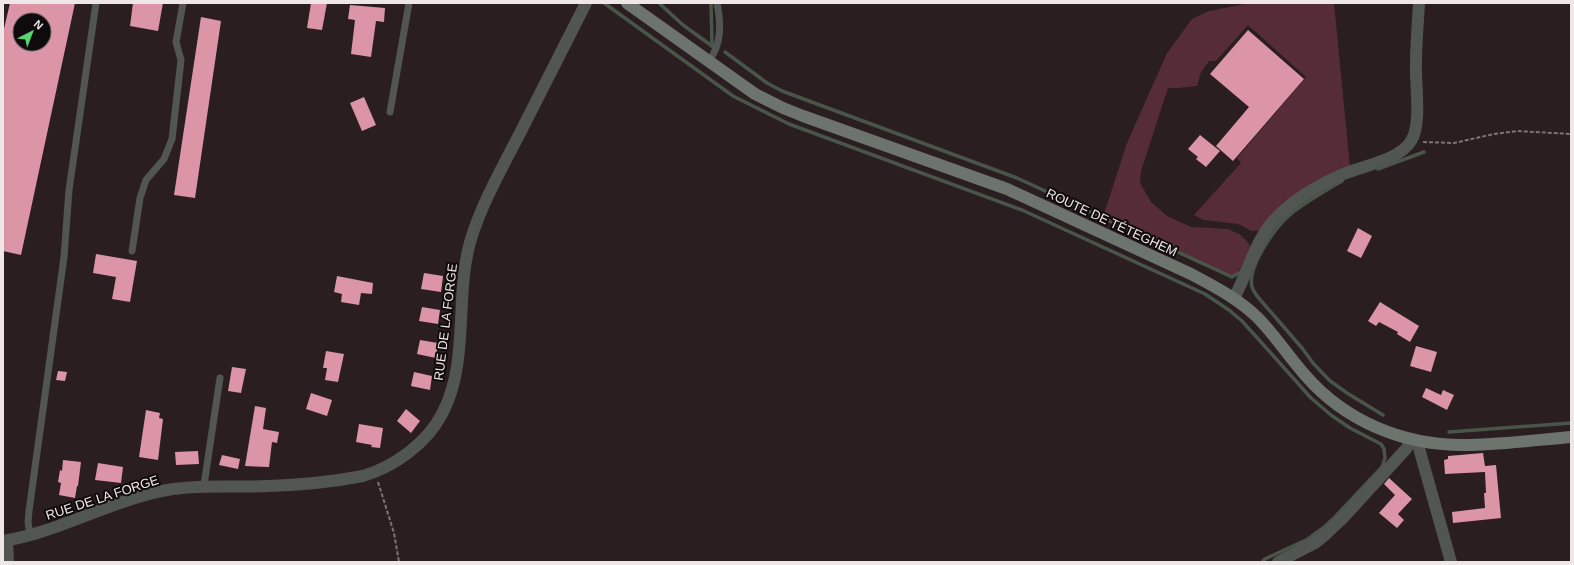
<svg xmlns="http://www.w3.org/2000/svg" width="1574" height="565" font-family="Arial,sans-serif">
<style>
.green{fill:#562c38}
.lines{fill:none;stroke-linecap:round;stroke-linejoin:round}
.stream{stroke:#485548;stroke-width:3.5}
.building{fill:#db95a7;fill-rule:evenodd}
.path{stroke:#7f7477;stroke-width:2;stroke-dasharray:4 2;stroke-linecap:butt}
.lane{stroke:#525652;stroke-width:7}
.street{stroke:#525652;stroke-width:12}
.secondary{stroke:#6d746e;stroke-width:12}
.labels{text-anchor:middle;stroke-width:4;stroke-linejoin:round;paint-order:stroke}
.street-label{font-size:13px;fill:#efe6e8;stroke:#0f0a0b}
</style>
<rect width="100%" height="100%" fill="#2a1e21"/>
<polygon class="green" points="1250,3 1334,3 1350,167 1261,230 1251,231 1239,224 1204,220 1194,215 1241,163 1237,158 1306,77 1248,25 1216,61 1209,61 1201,72 1197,86 1178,88 1168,88 1141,171 1140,183 1151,202 1167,216 1191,227 1228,229 1241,235 1250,245 1248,261 1232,277 1102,220 1127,143 1167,53 1192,19 1209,11"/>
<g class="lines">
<g class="stream">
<polyline points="604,3 733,96 789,124 1022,210 1205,294 1229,310 1242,321 1311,398 1331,415 1350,428 1381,444 1384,449 1385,458 1382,467 1335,517 1323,528 1308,539 1265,559 1262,562"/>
<polyline points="659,3 683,25 712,46"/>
<polyline points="711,3 712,46"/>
<polyline points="725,52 767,83 782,91 1017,178 1232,277 1242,271"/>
<polyline points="1378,169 1424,152"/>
<path d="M1342,181C1325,191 1307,201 1292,213C1276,226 1247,266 1252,287C1253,290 1255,293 1257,296L1302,348L1313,363L1329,380L1347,393L1383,415"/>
<polyline points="1449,432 1571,423"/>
</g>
</g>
<g class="building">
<path d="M10,3H75L21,255L3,251V33ZM20,20H44V44H20Z"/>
<polygon points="133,3 163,3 158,31 130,26"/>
<polygon points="311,3 327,3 322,30 307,28"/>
<polygon points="350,5 385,8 384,22 376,21 371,57 351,54 355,20 348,19"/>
<polygon points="201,17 221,21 195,198 174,195"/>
<polygon points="1248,30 1304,79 1233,161 1216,146 1249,107 1210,74"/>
<polygon points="364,97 376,125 362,131 350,103"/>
<polygon points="1200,135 1220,151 1206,167 1196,159 1198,157 1188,149"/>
<polygon points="1358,228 1372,236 1361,258 1347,251"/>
<polygon points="96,254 137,261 130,302 112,299 116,277 93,273"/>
<polygon points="424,273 443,276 441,292 421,289"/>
<polygon points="337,276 373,283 372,294 361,293 359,305 341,302 342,294 334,292"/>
<polygon points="1380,302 1419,326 1410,342 1397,334 1398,332 1379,322 1376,326 1368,321"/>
<polygon points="422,307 440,310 438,324 419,321"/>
<polygon points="420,340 438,343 436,358 417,354"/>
<polygon points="1416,346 1437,352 1431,372 1410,366"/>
<polygon points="326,351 344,354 338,382 325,380 327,368 323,368"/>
<polygon points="232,367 246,369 241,393 228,391"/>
<polygon points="58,371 67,372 65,381 56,380"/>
<polygon points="414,372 432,376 430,390 411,386"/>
<polygon points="1426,388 1441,395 1443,390 1454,395 1447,410 1422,397"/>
<polygon points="311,393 332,400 327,416 306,409"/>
<polygon points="255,406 266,408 263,429 279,432 277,443 272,442 269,467 245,466"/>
<polygon points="406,409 420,421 411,433 397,421"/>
<polygon points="146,410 160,413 159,418 163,419 158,460 139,457"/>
<polygon points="359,424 383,428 380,448 371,447 372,445 356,442"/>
<polygon points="198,451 199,464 176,465 175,452"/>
<polygon points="1483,453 1485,466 1496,465 1501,518 1453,523 1452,512 1485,508 1484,493 1486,493 1485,472 1445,474 1444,460 1448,459 1448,456"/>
<polygon points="222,455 240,459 238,469 219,465"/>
<polygon points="63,460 81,462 78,486 77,486 75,498 59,495 61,483 58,482 60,470 62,471"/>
<polygon points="98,463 123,467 121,483 95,480"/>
<polygon points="1389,478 1412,499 1398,514 1404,520 1397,528 1379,513 1395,495 1384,484"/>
</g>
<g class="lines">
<g class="path">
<polyline points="1423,142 1454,143 1494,134 1517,131 1571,134"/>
<polyline points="378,482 394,533 399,562"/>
</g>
<g class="lane">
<path d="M709,61C722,43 721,24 717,3"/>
<polyline points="390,112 409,3"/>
<polyline points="132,251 140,198 146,180 164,159 172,139 181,60 176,42 183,3"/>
<polyline points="204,485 220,378"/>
<polyline points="30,535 28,522 29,511 64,257 69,190 96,3"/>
</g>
<g class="street">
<path d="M1234,298C1249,271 1255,238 1278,216C1295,199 1317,186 1339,176C1360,166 1399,161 1411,141C1422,125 1415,83 1416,63C1416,43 1418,23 1419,3"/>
<polyline points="1417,441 1451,562"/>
<path d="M3,541C60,532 111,500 167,490C201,484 233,488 267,486C299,485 332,482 363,476C394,467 427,443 442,414C470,362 454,295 471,239C482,203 502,168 519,135C541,91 564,47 586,3"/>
<polyline points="7,541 8,562"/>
<polyline points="1278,562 1315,543 1326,534 1343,518 1406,449 1412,440"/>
</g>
<path class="secondary" d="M627,3L755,94L783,108L803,116L1007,189L1191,274C1215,287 1237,298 1257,317C1275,335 1288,356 1305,375C1345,421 1402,445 1463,445C1499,445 1535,440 1571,437"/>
</g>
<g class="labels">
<g class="street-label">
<text transform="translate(1112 222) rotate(25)" y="5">ROUTE DE TÉTEGHEM</text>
<text transform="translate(445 322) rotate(-83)" y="5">RUE DE LA FORGE</text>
<text transform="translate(102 497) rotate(-18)" y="5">RUE DE LA FORGE</text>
</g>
</g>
<rect width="1574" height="565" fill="none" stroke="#efe6e8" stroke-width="8"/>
<g transform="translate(32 32) rotate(42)"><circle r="19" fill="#0f0a0b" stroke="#696263"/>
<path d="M0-3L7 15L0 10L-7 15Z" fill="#58d570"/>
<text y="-6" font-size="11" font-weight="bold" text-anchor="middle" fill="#efe6e8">N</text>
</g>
</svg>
